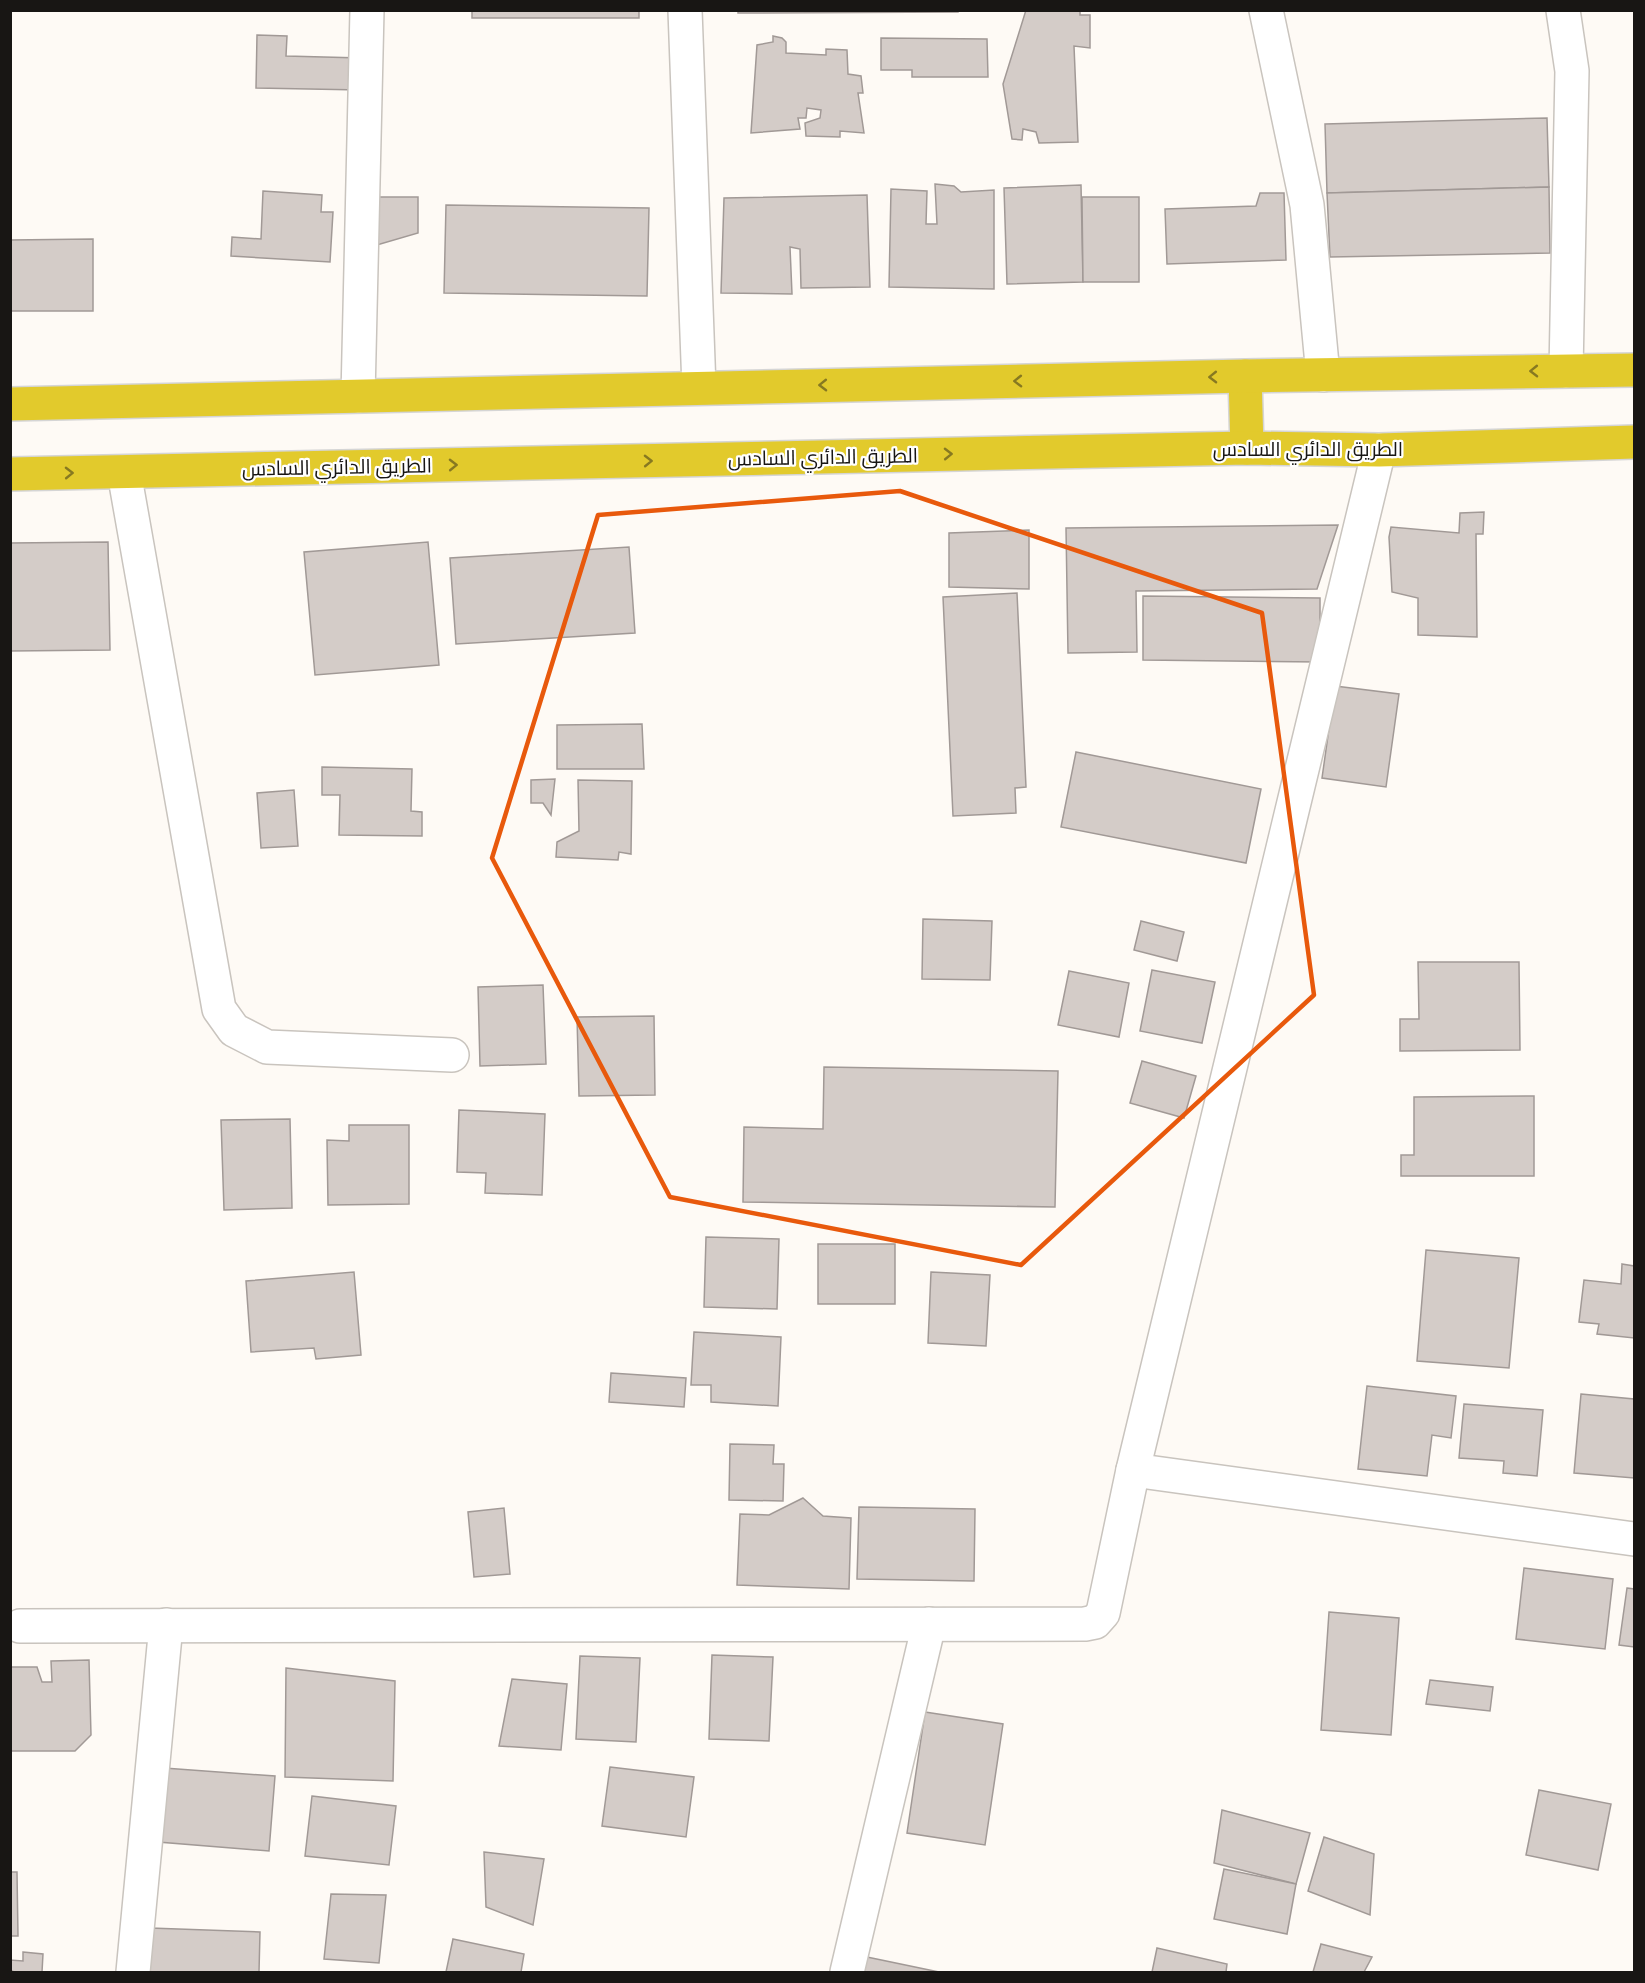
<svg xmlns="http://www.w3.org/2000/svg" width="1645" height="1983" font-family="Karla,Cairo,sans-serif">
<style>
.building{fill:#d4ccc8;stroke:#a19996;stroke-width:1.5}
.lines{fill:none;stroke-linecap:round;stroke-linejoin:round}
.minor-casing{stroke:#c9c4be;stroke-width:36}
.highway-casing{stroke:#d5d5d5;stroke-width:36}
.minor{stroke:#fff;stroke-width:33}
.highway{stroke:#e2ca2c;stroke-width:33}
.oneway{stroke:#877921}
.marked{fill:none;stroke:#e8590c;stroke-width:4.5;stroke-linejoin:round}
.labels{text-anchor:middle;stroke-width:4.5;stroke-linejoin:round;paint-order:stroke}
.street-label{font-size:20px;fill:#181614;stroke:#fff}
</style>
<rect width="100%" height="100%" fill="#fefaf5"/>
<g class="building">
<rect x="472" y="10" width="167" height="8"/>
<polygon points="738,10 958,10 958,12 738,13"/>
<polygon points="1026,10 1080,10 1080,15 1090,15 1090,48 1074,46 1078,142 1039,143 1036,132 1023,129 1022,140 1012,139 1003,84"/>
<polygon points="257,35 287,36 286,56 361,58 361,90 256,88"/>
<polygon points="773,36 782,38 786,42 786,53 826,55 826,49 847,50 848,74 861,76 863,93 858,93 864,133 840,131 840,137 806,136 805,123 820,118 821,110 807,108 806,118 798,118 800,129 751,133 757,45 773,42"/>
<polygon points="881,38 987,39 988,77 912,77 912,70 881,70"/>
<polygon points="1547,118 1549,187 1327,193 1325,124"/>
<polygon points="935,184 954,186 961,192 994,190 994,289 889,287 891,189 927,191 926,224 937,224"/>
<polygon points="1081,185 1083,282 1007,284 1004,188"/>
<polygon points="1549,187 1550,253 1330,257 1327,193"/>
<polygon points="263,191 322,195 321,212 333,212 330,262 231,256 232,237 261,239"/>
<polygon points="1260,193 1284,193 1286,260 1167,264 1165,209 1256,206"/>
<polygon points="867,195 870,287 801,288 800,249 790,247 792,294 721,293 724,198"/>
<polygon points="370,197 418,197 418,233 370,247"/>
<polygon points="1082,197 1139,197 1139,282 1083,282"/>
<polygon points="446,205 649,208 647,296 444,293"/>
<polygon points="93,239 93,311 11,311 10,240"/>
<polygon points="1484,512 1483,534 1476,534 1477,637 1418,635 1418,598 1392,592 1389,537 1391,527 1459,533 1460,513"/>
<polygon points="1338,525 1317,589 1136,591 1137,652 1068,653 1066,528"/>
<polygon points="1029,530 1029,589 949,587 949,533"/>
<polygon points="108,542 110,650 10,651 10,543"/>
<polygon points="428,542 439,665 315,675 304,552"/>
<polygon points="629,547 635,633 456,644 450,558"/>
<polygon points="1017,593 1026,787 1015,788 1016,813 953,816 943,597"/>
<polygon points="1143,596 1320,598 1320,662 1143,660"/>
<polygon points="1335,686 1399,694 1386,787 1322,778"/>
<polygon points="642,724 644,769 557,769 557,725"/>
<polygon points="1076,752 1261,789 1246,863 1061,827"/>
<polygon points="322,767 412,769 411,811 422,812 422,836 339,835 340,795 322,795"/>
<polygon points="555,779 551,815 543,803 531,803 531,780"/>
<polygon points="578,780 632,781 631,854 619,852 618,860 556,857 557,842 579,831"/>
<polygon points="294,790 298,846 261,848 257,793"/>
<polygon points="923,919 992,921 990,980 922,979"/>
<polygon points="1141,921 1184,932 1177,961 1134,950"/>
<polygon points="1418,962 1519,962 1520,1050 1400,1051 1400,1019 1419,1019"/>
<polygon points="1152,970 1215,982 1202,1043 1140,1031"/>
<polygon points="1069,971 1129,983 1119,1037 1058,1025"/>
<polygon points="543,985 546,1064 480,1066 478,987"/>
<polygon points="654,1016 655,1095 579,1096 577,1017"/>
<polygon points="1142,1061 1196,1076 1184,1118 1130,1103"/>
<polygon points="824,1067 1058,1071 1055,1207 743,1202 744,1127 823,1129"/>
<polygon points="1534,1096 1534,1176 1401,1176 1401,1155 1414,1155 1414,1097"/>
<polygon points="459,1110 545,1114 542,1195 485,1193 486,1173 457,1172"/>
<polygon points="290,1119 292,1208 224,1210 221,1120"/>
<polygon points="349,1125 409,1125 409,1204 328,1205 327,1140 349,1141"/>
<polygon points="706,1237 779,1239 777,1309 704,1307"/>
<rect x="818" y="1244" width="77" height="60"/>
<polygon points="1426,1250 1519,1258 1509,1368 1417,1361"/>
<polygon points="1622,1264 1634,1266 1634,1338 1597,1334 1599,1324 1579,1322 1584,1280 1621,1284"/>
<polygon points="354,1272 361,1355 316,1359 314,1348 251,1352 246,1281"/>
<polygon points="931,1272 990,1275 986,1346 928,1343"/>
<polygon points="694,1332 781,1337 778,1406 711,1402 711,1385 691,1385"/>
<polygon points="611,1373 686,1378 684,1407 609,1402"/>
<polygon points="1367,1386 1456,1396 1451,1438 1432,1435 1427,1476 1358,1469"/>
<polygon points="1581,1394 1634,1399 1634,1478 1574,1473"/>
<polygon points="1464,1404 1543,1410 1537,1476 1503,1473 1504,1461 1459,1458"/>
<polygon points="730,1444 774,1445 773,1464 784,1464 783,1501 729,1500"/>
<polygon points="803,1498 823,1516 851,1518 849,1589 737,1585 740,1514 769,1515"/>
<polygon points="859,1507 975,1509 974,1581 857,1579"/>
<polygon points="504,1508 510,1574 474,1577 468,1512"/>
<polygon points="1524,1568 1613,1579 1605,1649 1516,1639"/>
<polygon points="1627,1588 1634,1589 1634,1647 1619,1645"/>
<polygon points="1329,1612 1399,1618 1391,1735 1321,1730"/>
<polygon points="712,1655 773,1657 769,1741 709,1739"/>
<polygon points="580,1656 640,1658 636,1742 576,1739"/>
<polygon points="89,1660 91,1735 75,1751 10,1751 10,1667 37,1667 42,1682 52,1682 51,1661"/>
<polygon points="286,1668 395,1681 393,1781 285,1777"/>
<polygon points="512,1679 567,1684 561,1750 499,1746"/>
<polygon points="1430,1680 1493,1687 1490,1711 1426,1704"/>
<polygon points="925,1712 1003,1724 985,1845 907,1833"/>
<polygon points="610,1767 694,1777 686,1837 602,1826"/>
<polygon points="164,1768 275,1776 269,1851 158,1842"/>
<polygon points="1539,1790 1611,1804 1598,1870 1526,1855"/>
<polygon points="312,1796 396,1806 389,1865 305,1856"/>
<polygon points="1222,1810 1310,1833 1296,1884 1214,1863"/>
<polygon points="1324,1837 1374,1854 1370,1915 1308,1891"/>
<polygon points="484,1852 544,1859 533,1925 486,1907"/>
<polygon points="1224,1869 1296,1884 1287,1934 1214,1919"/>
<polygon points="10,1872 17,1872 18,1936 10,1936"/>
<polygon points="331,1894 386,1895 379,1963 324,1959"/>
<polygon points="150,1928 260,1932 259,1972 148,1972"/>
<polygon points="453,1939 524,1954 521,1972 446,1972"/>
<polygon points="1321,1944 1372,1957 1364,1972 1313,1972"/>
<polygon points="1157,1948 1227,1964 1226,1972 1152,1972"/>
<polygon points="23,1952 43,1954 42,1972 14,1972 10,1970 10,1960 23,1961"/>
<polygon points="867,1957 939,1972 864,1972"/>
</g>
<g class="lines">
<defs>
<g id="minor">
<polyline points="685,10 699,388"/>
<polyline points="1266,10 1307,205 1323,375"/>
<polyline points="1563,10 1572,71 1566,371"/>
<polyline points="358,396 367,10"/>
<polyline points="124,472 219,1009 234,1030 267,1047 452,1055"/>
<polyline points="1133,1470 1634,1539"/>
<polyline points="20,1626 1085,1624 1095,1622 1103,1613 1133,1470 1379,450"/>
<polyline points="133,1972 166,1625"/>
<polyline points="847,1972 929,1624"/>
</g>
<g id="highway">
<polyline points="1245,376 1247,448"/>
<polyline points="10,404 1245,376 1634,370"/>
<polyline points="10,474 1247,448 1379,450 1634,442"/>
</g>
</defs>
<use href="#minor" class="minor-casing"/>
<use href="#highway" class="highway-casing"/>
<use href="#minor" class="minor"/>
<use href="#highway" class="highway"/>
</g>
<defs><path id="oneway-chevron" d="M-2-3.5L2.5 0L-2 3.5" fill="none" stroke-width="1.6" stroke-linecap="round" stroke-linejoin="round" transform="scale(1.5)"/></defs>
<g class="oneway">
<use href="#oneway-chevron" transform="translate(1534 371) rotate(179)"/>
<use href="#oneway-chevron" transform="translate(1213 377) rotate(179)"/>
<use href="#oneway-chevron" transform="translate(1018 381) rotate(179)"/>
<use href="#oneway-chevron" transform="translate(823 385) rotate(179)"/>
<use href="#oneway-chevron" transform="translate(948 454) rotate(-1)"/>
<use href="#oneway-chevron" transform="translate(648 461) rotate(-1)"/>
<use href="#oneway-chevron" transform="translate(453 465) rotate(-1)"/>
<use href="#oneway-chevron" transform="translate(69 473) rotate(-1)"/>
</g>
<path class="marked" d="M900,491L1262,613L1314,995L1021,1265L670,1197L492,858L598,515Z"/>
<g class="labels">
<g class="street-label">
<text x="1308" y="456">الطريق الدائري السادس</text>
<text transform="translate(823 457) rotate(-1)" y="7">الطريق الدائري السادس</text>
<text transform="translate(337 467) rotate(-1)" y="7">الطريق الدائري السادس</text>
</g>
</g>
<rect width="1645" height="1983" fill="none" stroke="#181614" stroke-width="24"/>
</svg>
